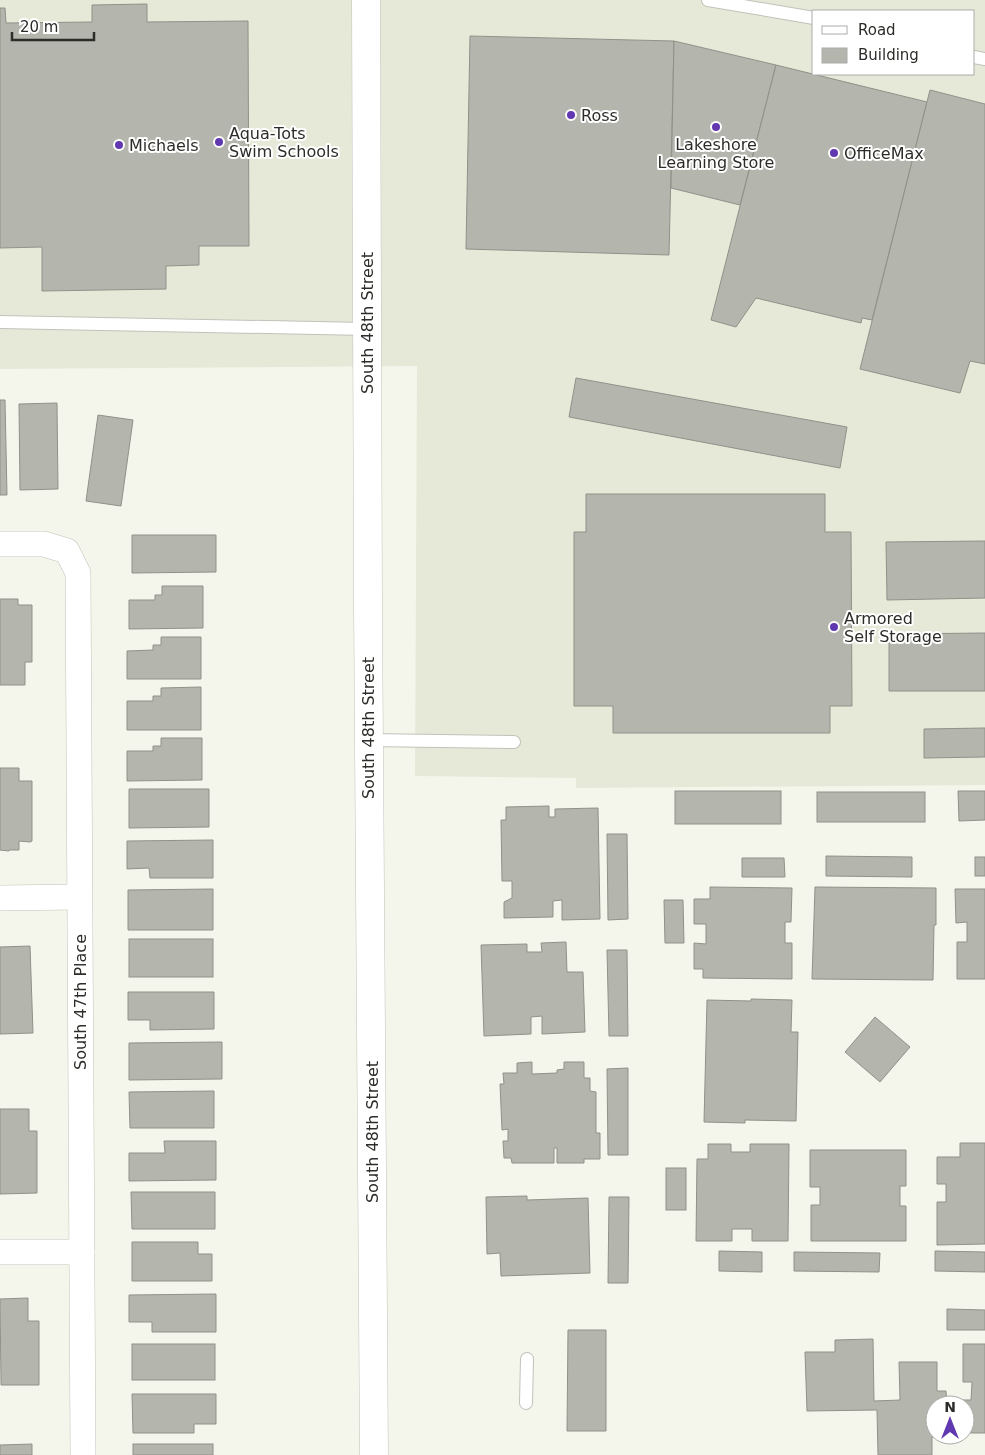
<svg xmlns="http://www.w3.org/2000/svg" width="985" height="1455" font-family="'DejaVu Sans',sans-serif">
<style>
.built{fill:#e6e9d8;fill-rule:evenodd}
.building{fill:#b4b6ad;stroke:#909189}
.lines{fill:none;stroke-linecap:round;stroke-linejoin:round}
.service-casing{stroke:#c1c2ba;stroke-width:14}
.minor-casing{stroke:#c1c2ba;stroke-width:26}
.secondary-casing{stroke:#c1c2ba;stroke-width:29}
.service{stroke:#fff;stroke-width:12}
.minor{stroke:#fff;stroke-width:25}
.secondary{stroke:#fff;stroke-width:28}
.poi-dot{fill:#6138b0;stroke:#fff;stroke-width:2}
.labels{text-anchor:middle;stroke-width:4;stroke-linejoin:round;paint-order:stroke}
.poi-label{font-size:16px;fill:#2c2d29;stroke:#fff;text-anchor:start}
.street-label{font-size:16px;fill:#2c2d29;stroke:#fff}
</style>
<rect width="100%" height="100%" fill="#f4f6ec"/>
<path class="built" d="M0,0H985V785L576,788V778L415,776L417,366L0,369ZM814,11H974V74H814Z"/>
<g class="building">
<polygon points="147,4 147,22 248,21 249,246 199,246 199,265 166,266 166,289 42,291 42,247 0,248 0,8 5,8 6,23 92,22 92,5"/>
<polygon points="470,36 674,41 669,255 466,249"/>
<polygon points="674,41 776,65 740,205 671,188"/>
<polygon points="776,65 927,102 872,320 862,318 861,323 756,298 736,327 711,320"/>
<polygon points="930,90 985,104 985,364 970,361 960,393 860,369"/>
<polygon points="576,378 847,427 840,468 569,417"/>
<polygon points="0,400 5,400 7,495 0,495"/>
<polygon points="57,403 58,489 20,490 19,404"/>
<polygon points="98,415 133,420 121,506 86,501"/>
<polygon points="586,494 825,494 825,532 851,532 852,706 830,706 830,733 613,733 613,706 574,706 574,532 586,532"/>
<polygon points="132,535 216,535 216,572 132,573"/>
<polygon points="985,541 985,598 887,600 886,542"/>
<polygon points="162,586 203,586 203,628 129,629 129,600 155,600 155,595 162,595"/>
<polygon points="0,599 18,599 18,605 32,605 32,662 25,662 25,685 0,685"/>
<polygon points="985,633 985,691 889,691 889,634"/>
<polygon points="161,637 201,637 201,679 127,679 127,651 153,650 153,645 161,645"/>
<polygon points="201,687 201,730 127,730 127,701 153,701 153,696 161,696 161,688"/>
<polygon points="985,728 985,757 924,758 924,729"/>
<polygon points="161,738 202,738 202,780 127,781 127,751 153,751 153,746 161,746"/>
<polygon points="0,768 19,768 19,781 32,781 32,841 30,842 19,841 19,850 9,850 9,851 0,850"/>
<polygon points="129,789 209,789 209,827 129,828"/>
<rect x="675" y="791" width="106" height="33"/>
<polygon points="958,791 985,791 985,820 959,821"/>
<rect x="817" y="792" width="108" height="30"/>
<polygon points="549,806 549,817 555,817 555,809 598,808 600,919 562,920 562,900 553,901 553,917 504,918 504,902 512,898 512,881 502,881 501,820 506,820 506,807"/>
<polygon points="607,834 627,834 628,919 608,920"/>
<polygon points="213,840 213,878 150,878 149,868 127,869 127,841"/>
<polygon points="826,856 912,857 912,877 826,876"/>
<rect x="975" y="857" width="10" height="19"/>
<polygon points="742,858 784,858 785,877 742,877"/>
<polygon points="710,887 792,888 791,922 785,922 785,943 792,943 792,979 703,978 703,969 694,969 694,943 706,944 706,924 694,924 694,899 710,899"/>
<polygon points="815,887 936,888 936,925 934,925 933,980 812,979"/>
<polygon points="213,889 213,930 128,930 128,890"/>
<polygon points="955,889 985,889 985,979 957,979 957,942 967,942 967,922 956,923"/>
<polygon points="664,900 683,900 684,943 665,943"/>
<rect x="129" y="939" width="84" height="38"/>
<polygon points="566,942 567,972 583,972 585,1032 542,1034 542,1016 531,1017 531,1034 484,1036 481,945 527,944 527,952 542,952 541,943"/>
<polygon points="30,946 33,1033 0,1034 0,947"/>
<polygon points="607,950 627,950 628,1036 609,1036"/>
<polygon points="128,992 214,992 214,1029 150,1030 150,1020 128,1020"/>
<polygon points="751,999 792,1000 791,1032 798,1032 796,1121 745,1120 745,1123 704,1122 707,1000 751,1001"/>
<polygon points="875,1017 910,1047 880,1082 845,1052"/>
<polygon points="222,1042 222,1079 129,1080 129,1043"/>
<polygon points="532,1062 532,1074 557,1073 557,1070 564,1069 564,1062 584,1062 584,1078 590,1078 590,1091 596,1092 596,1133 600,1133 600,1159 584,1159 584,1163 557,1163 557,1148 554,1148 554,1163 512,1163 511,1158 504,1158 503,1141 508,1141 508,1129 502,1130 500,1084 504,1084 503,1073 517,1073 517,1063"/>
<polygon points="628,1068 628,1155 608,1155 607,1069"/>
<polygon points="214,1091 214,1128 130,1128 129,1092"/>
<polygon points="0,1109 29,1109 29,1131 37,1131 37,1193 0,1194"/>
<polygon points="164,1141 216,1141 216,1180 129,1181 129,1153 165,1153"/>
<polygon points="960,1143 985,1143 985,1244 937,1245 937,1202 946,1202 946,1184 937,1184 937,1157 960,1157"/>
<polygon points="708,1144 731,1144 731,1152 750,1152 750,1144 789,1144 788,1241 752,1241 752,1229 732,1229 732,1241 696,1241 697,1159 708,1159"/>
<polygon points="810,1150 906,1150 906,1186 900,1186 900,1206 906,1206 906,1241 811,1241 811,1205 820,1205 820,1187 810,1187"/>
<rect x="666" y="1168" width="20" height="42"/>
<polygon points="131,1192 215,1192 215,1229 132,1229"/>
<polygon points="527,1196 527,1200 588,1198 590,1273 501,1276 500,1253 487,1254 486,1197"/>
<polygon points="609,1197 629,1197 628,1283 608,1283"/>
<polygon points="132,1242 198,1242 198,1254 212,1254 212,1281 132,1281"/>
<polygon points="719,1251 762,1252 762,1272 719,1271"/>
<polygon points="935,1251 985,1252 985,1272 935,1271"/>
<polygon points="794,1252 880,1253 879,1272 794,1271"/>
<polygon points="216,1294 216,1332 152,1332 152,1322 129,1322 129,1295"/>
<polygon points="28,1298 28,1321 39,1321 39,1385 1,1385 0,1299"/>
<polygon points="947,1309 985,1310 985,1330 947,1330"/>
<polygon points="568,1330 606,1330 606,1431 567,1431"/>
<polygon points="873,1339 874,1401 900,1400 899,1362 937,1362 937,1391 946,1391 947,1405 935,1405 935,1435 947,1435 947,1436 932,1437 932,1455 878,1455 877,1410 807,1411 805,1352 835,1352 835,1340"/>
<rect x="132" y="1344" width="83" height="36"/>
<polygon points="963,1344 985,1344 985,1433 965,1433 965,1405 961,1405 961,1400 971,1400 972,1382 963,1382"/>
<polygon points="132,1394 216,1394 216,1424 194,1424 194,1433 133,1433"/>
<polygon points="32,1444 32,1455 0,1455 0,1445"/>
<rect x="133" y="1444" width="80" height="11"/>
</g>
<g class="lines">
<defs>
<g id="service">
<polyline points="708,0 814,18"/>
<polyline points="974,57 985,59"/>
<polyline points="0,322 367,329"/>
<polyline points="368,740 514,742"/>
<polyline points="526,1403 527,1359"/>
</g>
<g id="minor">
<polyline points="0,544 44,544 67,551 78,573 83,1455"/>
<polyline points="0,898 79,897"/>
<polyline points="0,1252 82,1252"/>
</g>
<polyline id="secondary" points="366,0 368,606 374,1455"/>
</defs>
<use href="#service" class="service-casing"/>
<use href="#minor" class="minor-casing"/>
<use href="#secondary" class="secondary-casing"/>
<use href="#service" class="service"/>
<use href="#minor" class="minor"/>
<use href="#secondary" class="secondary"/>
</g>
<g class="poi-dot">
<circle cx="571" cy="115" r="5"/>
<circle cx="716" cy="127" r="5"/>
<circle cx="219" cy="142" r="5"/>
<circle cx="119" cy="145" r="5"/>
<circle cx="834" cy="153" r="5"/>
<circle cx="834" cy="627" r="5"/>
</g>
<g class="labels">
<g class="poi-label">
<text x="581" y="121">Ross</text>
<text x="229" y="139">Aqua-Tots<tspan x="229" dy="18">Swim Schools</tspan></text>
<text x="716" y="150" text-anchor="middle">Lakeshore<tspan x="716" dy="18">Learning Store</tspan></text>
<text x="129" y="151">Michaels</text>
<text x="844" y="159">OfficeMax</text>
<text x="844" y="624">Armored<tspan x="844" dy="18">Self Storage</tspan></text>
</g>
<g class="street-label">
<text transform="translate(367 323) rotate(-90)" y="6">South 48th Street</text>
<text transform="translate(368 728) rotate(-90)" y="6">South 48th Street</text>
<text transform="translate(80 1002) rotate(-90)" y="6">South 47th Place</text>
<text transform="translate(372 1132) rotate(-90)" y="6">South 48th Street</text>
</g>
</g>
<rect x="812" y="10" width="162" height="65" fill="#ffffff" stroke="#ababa9"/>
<rect x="822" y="26" width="25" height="8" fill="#ffffff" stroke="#ababa9"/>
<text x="858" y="35" font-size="15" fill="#2c2d29">Road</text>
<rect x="822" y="48" width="25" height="15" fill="#b4b6ad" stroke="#ababa9"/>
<text x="858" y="60" font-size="15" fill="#2c2d29">Building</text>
<g transform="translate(950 1420)"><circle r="24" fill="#ffffff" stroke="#ababa9"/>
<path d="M0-4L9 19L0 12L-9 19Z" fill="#6138b0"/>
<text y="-8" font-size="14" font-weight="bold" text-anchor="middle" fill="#2c2d29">N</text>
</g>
<path d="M12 32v8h82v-8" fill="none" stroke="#2c2d29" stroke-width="2.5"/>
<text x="20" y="32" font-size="15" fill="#2c2d29" stroke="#ffffff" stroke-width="4" paint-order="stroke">20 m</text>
</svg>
